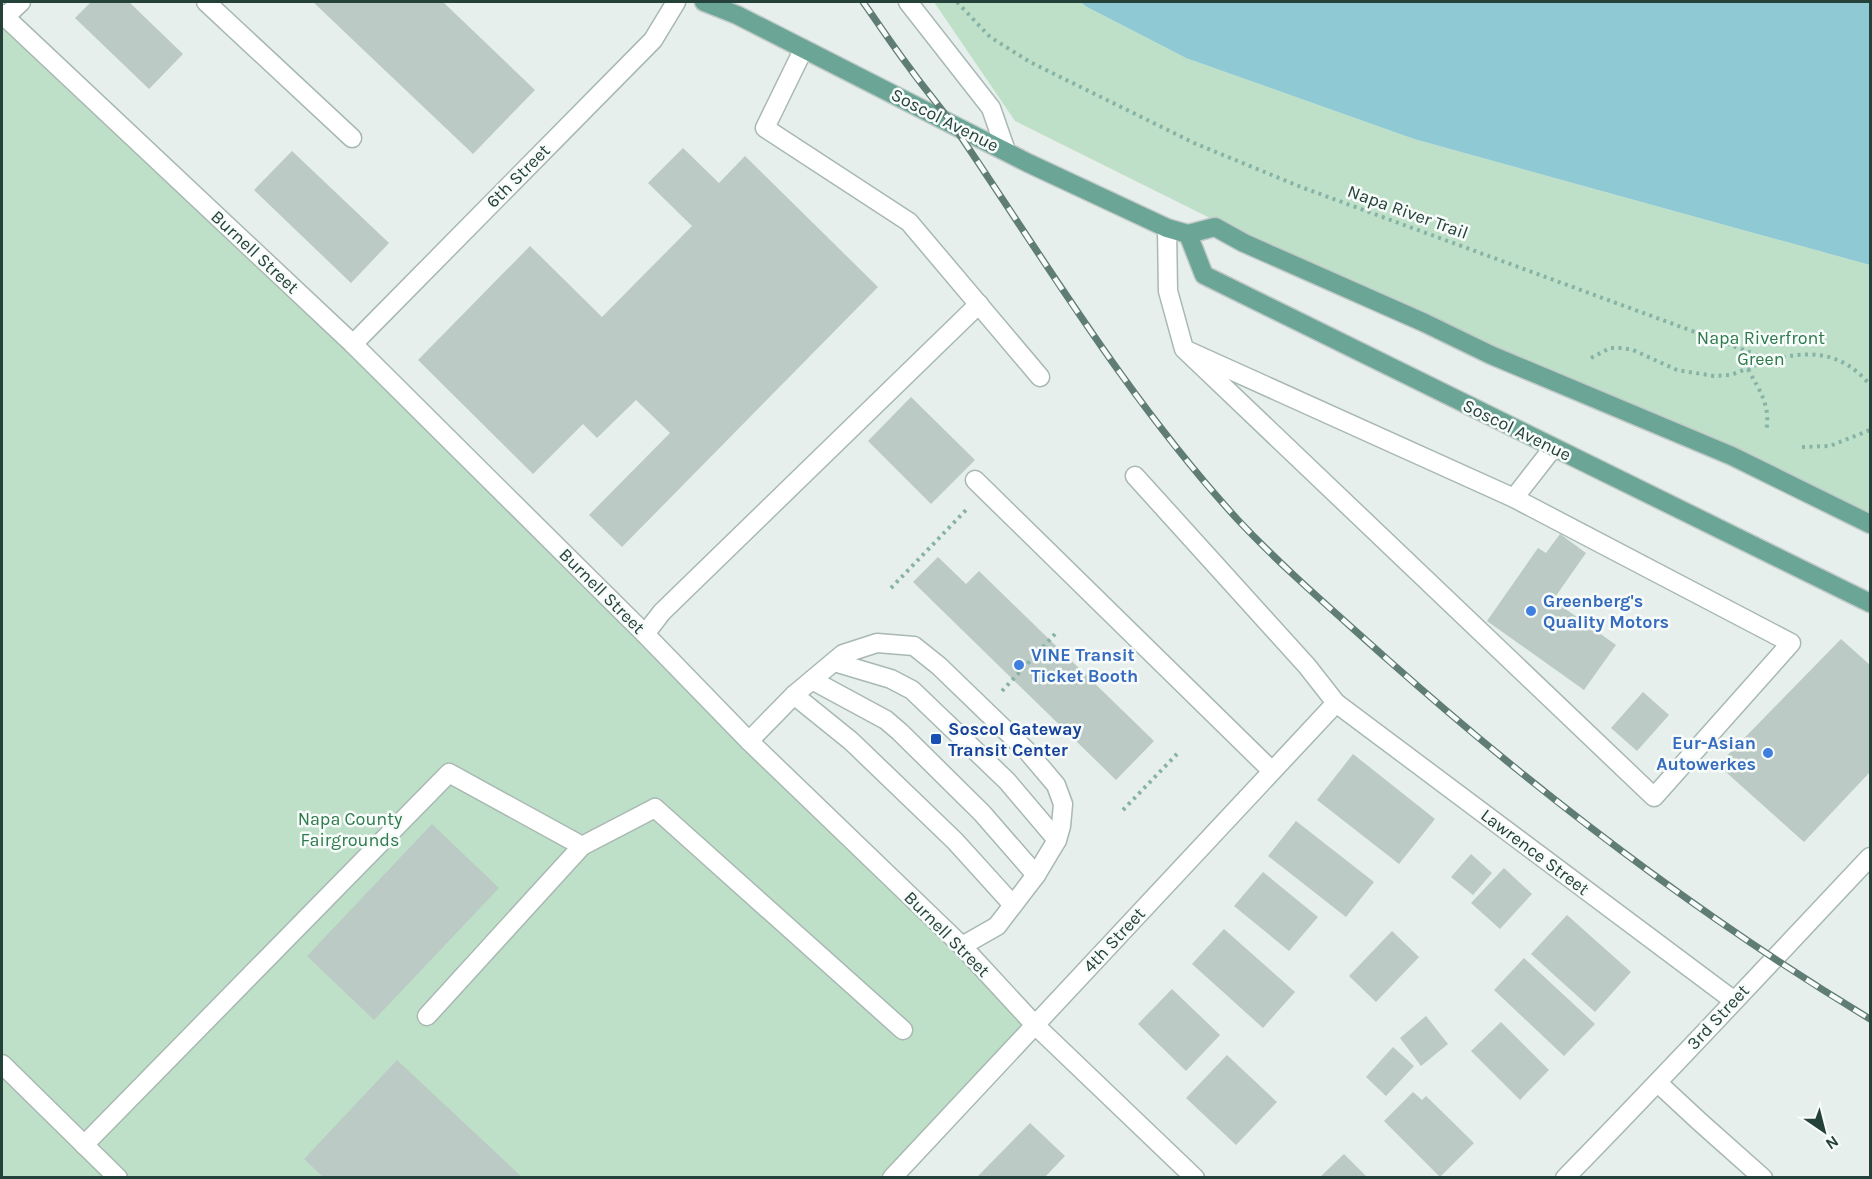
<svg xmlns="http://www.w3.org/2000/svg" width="1872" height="1179" font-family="Karla,sans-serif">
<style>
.green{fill:#bfe0c8}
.water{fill:#8ec9d4}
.building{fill:#bbcac4}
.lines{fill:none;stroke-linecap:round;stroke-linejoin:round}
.minor-casing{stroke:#a8b8b2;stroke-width:21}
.major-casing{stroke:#c2cac8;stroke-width:21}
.path{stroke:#86b3a5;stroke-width:4;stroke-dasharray:3 4.5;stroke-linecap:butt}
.minor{stroke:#fff;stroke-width:18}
.major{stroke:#6aa596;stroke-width:18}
.rail-casing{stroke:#5f7d75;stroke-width:7}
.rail{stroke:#f7fbf9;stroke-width:4.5;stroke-dasharray:14;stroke-linecap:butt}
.shop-dot{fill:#3f7fe0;stroke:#f7fbf9;stroke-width:2}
.transit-dot{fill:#1a4fb4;stroke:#f7fbf9;stroke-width:2}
.labels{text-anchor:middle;stroke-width:5;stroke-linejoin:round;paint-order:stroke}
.street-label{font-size:18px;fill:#24423a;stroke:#f7fbf9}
.park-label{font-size:18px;fill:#2d7a4b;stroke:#f7fbf9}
.shop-label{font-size:18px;font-weight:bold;fill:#366cbe;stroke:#f7fbf9;text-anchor:start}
.transit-label{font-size:18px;font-weight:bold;fill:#164399;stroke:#f7fbf9;text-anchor:start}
</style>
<rect width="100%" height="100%" fill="#e6efeb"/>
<g class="green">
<polygon points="934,2 1080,2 1087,7 1186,58 1414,139 1870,265 1870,524 1228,227 1015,121"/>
<polygon points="2,21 353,344 1035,1025 892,1177 2,1177"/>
</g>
<polygon class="water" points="1080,2 1870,2 1870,265 1414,139 1186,58 1087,7"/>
<g class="building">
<polygon points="91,2 129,2 183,54 149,89 75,18"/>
<polygon points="313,2 443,2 535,90 473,154"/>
<polygon points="683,148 719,183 745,156 878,287 622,547 589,515 670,433 636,400 597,438 583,424 533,474 418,360 530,246 602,317 692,226 648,183"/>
<polygon points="292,151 389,243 351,283 254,190"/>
<polygon points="911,397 975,460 931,504 868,441"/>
<polygon points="1560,534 1586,553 1553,600 1616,645 1584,690 1487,621 1538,548 1546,553"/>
<polygon points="938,557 966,584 979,571 1154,741 1116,780 913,582"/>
<polygon points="1841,639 1870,665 1870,772 1804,842 1718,765"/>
<polygon points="1643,692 1669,715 1637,751 1611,728"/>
<polygon points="1353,754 1435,819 1399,864 1317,800"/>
<polygon points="1296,821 1374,882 1346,917 1268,856"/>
<polygon points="432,824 499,888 374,1020 307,956"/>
<polygon points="1471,854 1492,873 1473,895 1451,877"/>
<polygon points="1504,868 1532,894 1500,929 1471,903"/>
<polygon points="1263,872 1318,917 1289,951 1234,906"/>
<polygon points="1567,915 1631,972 1595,1012 1531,954"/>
<polygon points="1224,929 1295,992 1263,1028 1192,964"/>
<polygon points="1392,931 1419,957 1376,1002 1349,976"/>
<polygon points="1524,958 1595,1024 1564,1056 1494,990"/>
<polygon points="1172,989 1220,1035 1186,1071 1138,1024"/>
<polygon points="1426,1016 1448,1044 1421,1066 1400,1038"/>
<polygon points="1501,1022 1549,1070 1520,1100 1471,1051"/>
<polygon points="1393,1047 1414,1066 1386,1096 1366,1077"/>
<polygon points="1227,1055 1277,1102 1236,1145 1186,1098"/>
<polygon points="397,1060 523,1178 324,1178 304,1159"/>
<polygon points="1413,1092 1422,1100 1426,1096 1474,1143 1440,1177 1384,1121"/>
<polygon points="1030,1123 1065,1156 1044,1178 980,1178 978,1176"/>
<polygon points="1344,1154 1368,1178 1319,1178"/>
</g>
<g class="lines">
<defs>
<g id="minor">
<polyline points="206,2 352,138"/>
<polyline points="908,2 991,108 1006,151"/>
<polyline points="2,14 353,344 645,634 749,741 962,946 1035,1025 1195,1178"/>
<polyline points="5,17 21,2"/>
<polyline points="803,50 765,128 909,222 1040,377"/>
<polyline points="1167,228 1168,291 1184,349 1654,797 1791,643 1514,498 1184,349"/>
<polyline points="353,344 653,40 676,2"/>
<polyline points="1135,476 1307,666 1336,703 1733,1000"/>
<polyline points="975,480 1272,771"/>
<polyline points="1514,498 1553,448"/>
<polyline points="645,634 662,612 979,304"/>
<polyline points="834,662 891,679 912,690 1007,781 1057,840"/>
<polyline points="812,680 886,720 900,732 982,813 1036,875"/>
<polyline points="794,695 851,741 955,841 1013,905"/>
<polyline points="749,741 794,695 843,654 877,643 914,646 939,666 1028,752 1056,785 1063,804 1061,826 1057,840 1036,875 997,926 962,946"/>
<polyline points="427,1016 582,846"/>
<polyline points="2,1064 118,1178"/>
<polyline points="1658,1083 1700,1122 1763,1178"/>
<polyline points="84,1145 449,773 582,846 655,808 903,1030"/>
<polyline points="892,1178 1336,703"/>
<path d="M1565,1178C1669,1072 1769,964 1870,857"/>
</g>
<g id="major">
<polyline points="704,2 737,15 1028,163 1167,228 1188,234 1215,227 1244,243 1425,323 1491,355 1732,456 1870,524"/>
<polyline points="1188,234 1204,275 1870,603"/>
</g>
</defs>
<use href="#minor" class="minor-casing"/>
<use href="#major" class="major-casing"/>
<g class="path">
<path d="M957,2L990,37L1030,62L1194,143L1301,187L1752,353L1767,361C1808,350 1841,350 1870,385"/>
<polyline points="1591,358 1610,348 1622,348 1633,350 1677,370 1714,376 1731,375 1766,361"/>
<path d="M1748,369C1760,392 1771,405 1766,432"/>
<polyline points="1802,447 1830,446 1870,430"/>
<polyline points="891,588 967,509"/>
<polyline points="1002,691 1055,634"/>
<polyline points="1123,810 1177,754"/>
</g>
<use href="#minor" class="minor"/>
<use href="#major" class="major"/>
<defs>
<path id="rail" d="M863,2C878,23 893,46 909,67C923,87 939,105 953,125C1044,259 1128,400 1238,520C1285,570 1336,613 1387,659C1538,793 1698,915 1870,1019"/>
</defs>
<use href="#rail" class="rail-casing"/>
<use href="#rail" class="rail"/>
</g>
<g class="shop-dot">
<circle cx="1531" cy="611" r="6"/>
<circle cx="1019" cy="665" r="6"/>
<circle cx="1768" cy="753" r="6"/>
</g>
<rect class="transit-dot" x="930" y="733" width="12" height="12" rx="3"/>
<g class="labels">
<g class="street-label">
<text transform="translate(945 120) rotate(27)" y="6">Soscol Avenue</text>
<text transform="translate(518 176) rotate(-45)" y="6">6th Street</text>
<text transform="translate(1408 212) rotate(20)" y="6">Napa River Trail</text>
<text transform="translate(255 252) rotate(43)" y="6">Burnell Street</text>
<text transform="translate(1517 430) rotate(26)" y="6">Soscol Avenue</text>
<text transform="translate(602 591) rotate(45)" y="6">Burnell Street</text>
<text transform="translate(1535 852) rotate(37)" y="6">Lawrence Street</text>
<text transform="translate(947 934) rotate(45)" y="6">Burnell Street</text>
<text transform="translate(1114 940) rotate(-47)" y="6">4th Street</text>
<text transform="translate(1718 1017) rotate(-47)" y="6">3rd Street</text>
</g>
<g class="park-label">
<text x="1761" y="344">Napa Riverfront<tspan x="1761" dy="21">Green</tspan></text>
<text x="350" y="825">Napa County<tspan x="350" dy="21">Fairgrounds</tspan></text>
</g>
<g class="shop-label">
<text x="1543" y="607">Greenberg's<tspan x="1543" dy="21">Quality Motors</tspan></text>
<text x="1031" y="661">VINE Transit<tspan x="1031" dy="21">Ticket Booth</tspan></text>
<text x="1756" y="749" text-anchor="end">Eur-Asian<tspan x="1756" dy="21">Autowerkes</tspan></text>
</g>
<g class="transit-label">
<text x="948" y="735">Soscol Gateway<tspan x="948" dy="21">Transit Center</tspan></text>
</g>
</g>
<rect width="1872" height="1179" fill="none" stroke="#24423a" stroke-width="6"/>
<g transform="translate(1824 1131) rotate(145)" stroke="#f7fbf9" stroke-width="4.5" paint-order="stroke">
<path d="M0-4.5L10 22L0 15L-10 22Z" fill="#24423a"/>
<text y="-9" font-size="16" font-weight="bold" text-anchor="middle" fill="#24423a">N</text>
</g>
</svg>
